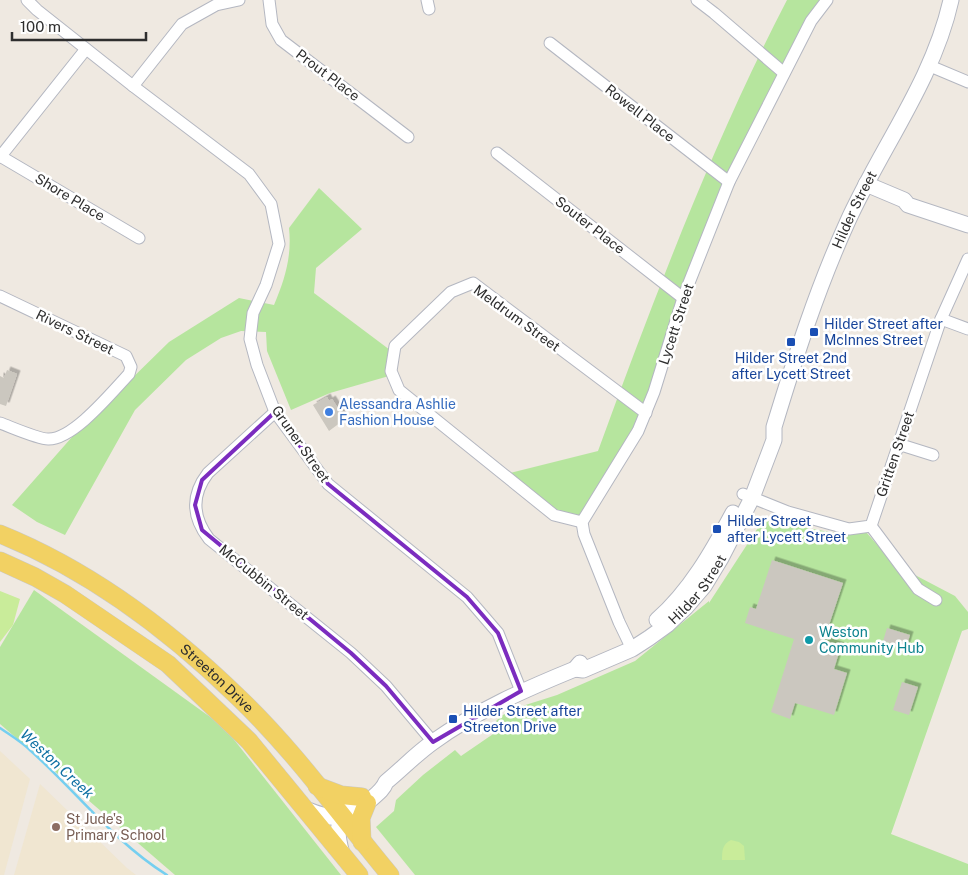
<svg xmlns="http://www.w3.org/2000/svg" width="968" height="875" font-family="'Public Sans',sans-serif">
<style>
.education{fill:#f0e6d1}
.green{fill:#b6e59e}
.pitch{fill:#c9ec9a}
.lines{fill:none;stroke-linecap:round;stroke-linejoin:round}
.stream{stroke:#75cff0;stroke-width:2.5}
.building{fill:#cbc7bf;filter:url(#shadow)}
.street-casing{stroke:#b4b7c1;stroke-width:13}
.secondary-casing{stroke:#b4b7c1;stroke-width:17}
.primary-casing{stroke:#c9c9c9;stroke-width:19}
.street{stroke:#fff;stroke-width:11}
.secondary{stroke:#fff;stroke-width:15}
.primary{stroke:#f2d163;stroke-width:18}
.marked{fill:none;stroke:#7b2cbf;stroke-width:4;stroke-linejoin:round}
.transit-dot{fill:#1a4fb4;stroke:#fff;stroke-width:2}
.shop-dot{fill:#3f7fe0;stroke:#fff;stroke-width:2}
.culture-dot{fill:#0f9aa8;stroke:#fff;stroke-width:2}
.education-dot{fill:#8d6e63;stroke:#fff;stroke-width:2}
.labels{text-anchor:middle;stroke-width:5;stroke-linejoin:round;paint-order:stroke}
.street-label{font-size:14px;fill:#2e2e2e;stroke:#fff}
.transit-label{font-size:14px;fill:#164399;stroke:#fff;text-anchor:start}
.shop-label{font-size:14px;fill:#366cbe;stroke:#fff;text-anchor:start}
.culture-label{font-size:14px;fill:#0d838f;stroke:#fff;text-anchor:start}
.education-label{font-size:14px;fill:#785e54;stroke:#fff;text-anchor:start}
.water-label{font-size:15px;font-style:italic;fill:#0d6fa3;stroke:#fff}
</style>
<defs>
<filter id="shadow"><feDropShadow dx="3.5" dy="-3.5" stdDeviation="0" flood-color="#0004"/></filter>
</defs>
<rect width="100%" height="100%" fill="#efe9e1"/>
<g class="education">
<polygon points="0,751 30,779 4,875 0,875"/>
<polygon points="40,784 127,868 136,875 14,875"/>
</g>
<g class="green">
<path d="M787,0H824L726,183L636,424L580,520L556,510L510,473L598,451C654,298 712,145 787,0Z"/>
<path d="M319,188L362,229L316,268L314,293L390,350L389,376L330,393L291,410L267,351L266,332L241,331L221,338L186,360L135,410L65,535L37,522L12,505L72,437L169,342L239,298L274,305C285,279 292,256 289,228Z"/>
<polygon points="763,520 835,533 866,532 894,564 955,596 968,612 968,629 962,631 891,834 968,864 968,875 415,875 376,827 394,811 396,800 423,775 455,750 461,756 499,730 496,721 501,716 516,708 557,695 635,661 709,601 709,603"/>
<polygon points="34,590 224,727 341,875 175,875 0,724 0,647"/>
</g>
<g class="pitch">
<polygon points="0,591 20,599 13,625 0,642"/>
<path d="M731,840L739,842L744,846L745,860H722C722,852 722,844 731,840Z"/>
</g>
<g class="lines">
<path class="stream" d="M0,728C10,735 22,742 31,751C77,792 114,842 167,875"/>
</g>
<g class="building">
<polygon points="7,370 17,374 6,406 0,404 0,376 4,378"/>
<polygon points="327,397 329,401 332,399 345,419 329,431 313,405"/>
<polygon points="772,560 843,583 824,640 841,646 834,669 847,673 834,715 795,703 790,719 771,712 794,639 745,623 750,607 756,609"/>
<polygon points="887,628 910,635 906,648 883,641"/>
<polygon points="902,682 918,687 909,715 893,710"/>
</g>
<g class="lines">
<defs>
<g id="street">
<polyline points="27,0 37,10 133,86 249,174 271,204 279,244 266,285 253,313 250,339 257,365 275,412 328,484 467,597 498,633 521,691"/>
<polyline points="269,0 272,24 281,40 408,137"/>
<polyline points="427,0 429,9"/>
<polyline points="697,0 714,13 784,73"/>
<polyline points="550,43 729,182"/>
<polyline points="930,66 968,82"/>
<polyline points="133,86 182,24 216,5 239,0"/>
<polyline points="497,153 683,298"/>
<polyline points="0,156 139,238"/>
<polyline points="0,157 86,49"/>
<path d="M0,296L126,356L131,367L129,374C112,392 73,440 48,439C38,439 11,427 0,423"/>
<polyline points="941,319 968,329"/>
<path d="M275,412L208,473C191,495 192,517 209,539L351,653L386,686L433,742"/>
<polyline points="898,444 933,455"/>
<polyline points="743,494 788,512 849,529 871,526 941,319 968,259"/>
<polyline points="582,522 554,515 399,390 391,371 395,346 451,292 473,283 646,413"/>
<polyline points="871,526 918,589 936,600"/>
<polyline points="632,649 619,622 584,534 582,522 638,431 654,392 683,298 729,182 811,21 827,0"/>
</g>
<g id="secondary">
<polyline points="866,184 904,200 908,205 968,225"/>
<path d="M657,620C690,591 712,552 733,513"/>
<path id="s1" d="M575,669L583,670L632,649L649,638L667,625L686,607L704,586L721,558L752,498L774,440V427C795,358 817,289 847,223C880,149 933,81 951,0"/>
<path d="M305,809C337,821 343,822 370,800C377,794 383,790 386,782C402,769 416,754 433,742C476,711 526,689 575,669L580,663"/>
<path d="M342,854C337,835 335,827 347,810"/>
</g>
<g id="primary">
<path id="s2" d="M0,534C89,570 168,629 237,696C294,750 340,815 390,875"/>
<polyline points="0,561 35,577 65,594 168,664 249,741 359,875"/>
<polyline points="317,786 341,795 362,797"/>
<polyline points="362,842 361,818 367,803"/>
</g>
</defs>
<use href="#street" class="street-casing"/>
<use href="#secondary" class="secondary-casing"/>
<use href="#primary" class="primary-casing"/>
<use href="#street" class="street"/>
<use href="#secondary" class="secondary"/>
<use href="#primary" class="primary"/>
</g>
<path class="marked" d="M275,412L328,484L467,597L498,633L521,691L433,742L386,686L351,653L202,530L195,505L202,480Z"/>
<g class="transit-dot">
<rect x="809" y="327" width="10" height="10" rx="2.5"/>
<rect x="786" y="337" width="10" height="10" rx="2.5"/>
<rect x="712" y="524" width="10" height="10" rx="2.5"/>
<rect x="448" y="714" width="10" height="10" rx="2.5"/>
</g>
<circle class="shop-dot" cx="329" cy="412" r="5"/>
<circle class="culture-dot" cx="809" cy="640" r="5"/>
<circle class="education-dot" cx="56" cy="827" r="5"/>
<g class="labels">
<g class="street-label">
<text transform="translate(328 75) rotate(37)" y="5">Prout Place</text>
<text transform="translate(640 113) rotate(38)" y="5">Rowell Place</text>
<text transform="translate(70 197) rotate(31)" y="5">Shore Place</text>
<text dy="5" stroke="none"><textPath href="#s1" startOffset="565">Hilder Street</textPath></text>
<text transform="translate(590 225) rotate(38)" y="5">Souter Place</text>
<text transform="translate(517 318) rotate(36)" y="5">Meldrum Street</text>
<text transform="translate(676 324) rotate(-72)" y="5">Lycett Street</text>
<text transform="translate(75 332) rotate(26)" y="5">Rivers Street</text>
<text transform="translate(301 444) rotate(55)" y="5">Gruner Street</text>
<text transform="translate(895 454) rotate(-71)" y="5">Gritten Street</text>
<text transform="translate(264 582) rotate(39)" y="5">McCubbin Street</text>
<text dy="5" stroke="none"><textPath href="#s1" startOffset="151">Hilder Street</textPath></text>
<text dy="5" stroke="none"><textPath href="#s2" startOffset="262">Streeton Drive</textPath></text>
</g>
<g class="transit-label">
<text x="824" y="329">Hilder Street after<tspan x="824" dy="16">McInnes Street</tspan></text>
<text x="791" y="363" text-anchor="middle">Hilder Street 2nd<tspan x="791" dy="16">after Lycett Street</tspan></text>
<text x="727" y="526">Hilder Street<tspan x="727" dy="16">after Lycett Street</tspan></text>
<text x="463" y="716">Hilder Street after<tspan x="463" dy="16">Streeton Drive</tspan></text>
</g>
<g class="shop-label">
<text x="339" y="409">Alessandra Ashlie<tspan x="339" dy="16">Fashion House</tspan></text>
</g>
<g class="culture-label">
<text x="819" y="637">Weston<tspan x="819" dy="16">Community Hub</tspan></text>
</g>
<g class="education-label">
<text x="66" y="824">St Jude's<tspan x="66" dy="16">Primary School</tspan></text>
</g>
<g class="water-label">
<text transform="translate(57 764) rotate(43)" y="5">Weston Creek</text>
</g>
</g>
<path d="M12 32v8h134v-8" fill="none" stroke="#2e2e2e" stroke-width="2.5"/>
<text x="20" y="32" font-size="15" fill="#2e2e2e" stroke="#ffffff" stroke-width="4" paint-order="stroke">100 m</text>
</svg>
